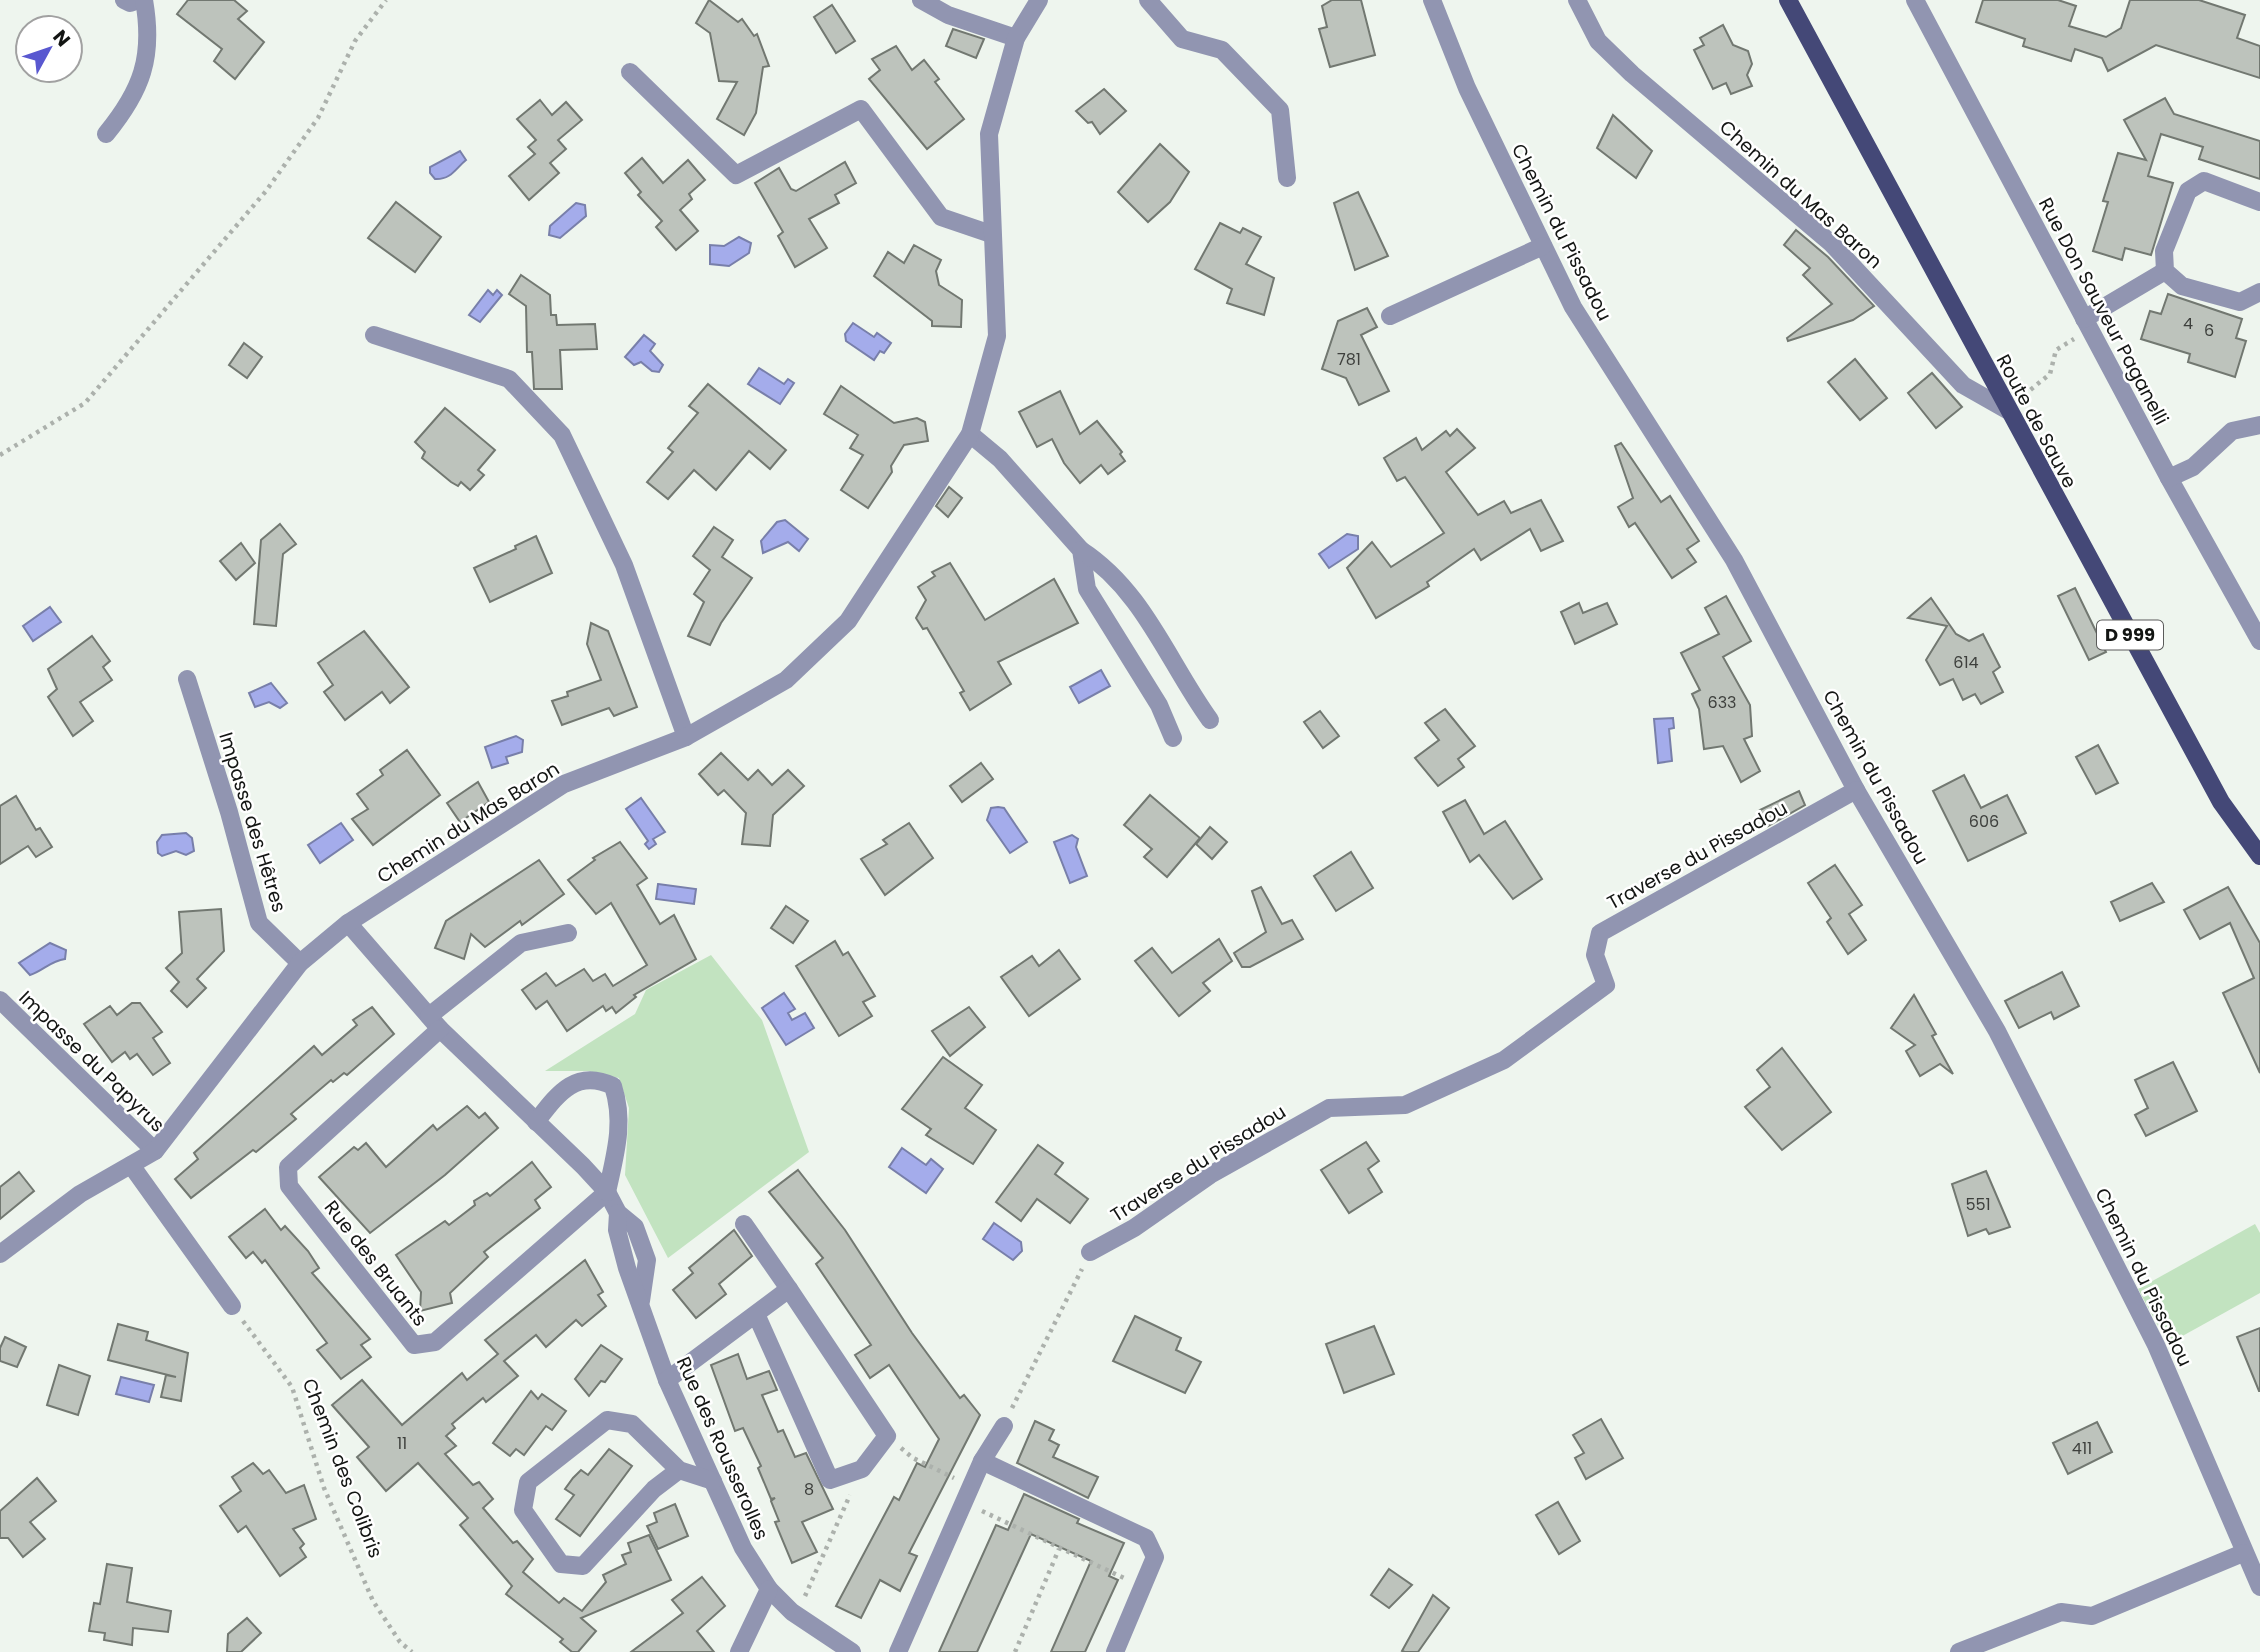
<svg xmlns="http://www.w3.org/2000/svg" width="2260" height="1652" font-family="Poppins,sans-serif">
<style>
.green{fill:#c2e3c0}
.water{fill:#a4aceb;stroke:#787faa;stroke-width:2}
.building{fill:#bdc3bc;stroke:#727871;stroke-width:2}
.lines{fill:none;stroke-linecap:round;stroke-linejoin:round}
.path{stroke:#acb1ac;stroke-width:4.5;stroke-dasharray:3.5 5;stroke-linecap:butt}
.minor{stroke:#9195b1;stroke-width:18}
.major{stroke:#444877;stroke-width:18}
.labels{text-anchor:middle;stroke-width:5;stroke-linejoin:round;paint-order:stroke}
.number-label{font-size:16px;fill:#3e403d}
.shield{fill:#fff;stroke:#5a5b5a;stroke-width:2}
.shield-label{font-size:18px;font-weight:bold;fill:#131513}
.street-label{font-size:19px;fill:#131513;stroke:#fff}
</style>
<rect width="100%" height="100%" fill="#eef5ee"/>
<g class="green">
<polygon points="711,955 762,1020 809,1152 668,1258 625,1175 629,1108 619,1078 588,1071 545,1071 635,1014 646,990"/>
<polygon points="2255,1224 2260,1233 2260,1293 2168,1344 2138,1289"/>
</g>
<g class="water">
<path d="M460,151L466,160C456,168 451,180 435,179L430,173V167Z"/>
<polygon points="576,203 585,205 586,216 560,238 549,235 550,226"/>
<polygon points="739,237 751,243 749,253 729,266 710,264 710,245 724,246"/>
<polygon points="488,290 493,295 497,290 502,295 480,322 469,315"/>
<polygon points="853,323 874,337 877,333 891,343 884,353 880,351 874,360 846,341 845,334"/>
<polygon points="644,335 655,344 650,351 663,365 659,372 652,371 641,362 634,365 625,357"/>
<polygon points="759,368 784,384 788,379 794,383 780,404 748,384"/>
<polygon points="785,520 808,539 799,551 788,542 763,553 761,541 777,522"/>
<polygon points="1347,534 1358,536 1358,549 1329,568 1319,554"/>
<polygon points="50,607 61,622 33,641 23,626"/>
<polygon points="1101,670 1110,686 1079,703 1070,687"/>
<polygon points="271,683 287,703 280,708 269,702 255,707 249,693"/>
<polygon points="1673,718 1674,728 1669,729 1672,761 1658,763 1654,719"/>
<polygon points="516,736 523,740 522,752 506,757 508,763 492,768 485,747"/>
<polygon points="641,798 665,832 653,839 656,844 649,849 645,844 648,841 626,809"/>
<polygon points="998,807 1004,808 1027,842 1010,853 987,820 991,808"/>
<polygon points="341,823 353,840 320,863 308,845"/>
<polygon points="186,833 192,838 194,851 186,855 176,851 162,856 158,853 157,842 162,835"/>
<polygon points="1072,835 1078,839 1076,847 1087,876 1070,883 1054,842"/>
<polygon points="658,884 696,889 694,904 656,899"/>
<path d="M50,943L66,950L65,959C50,961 43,971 30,975L19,963Z"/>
<polygon points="784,993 795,1009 788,1013 792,1020 805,1013 814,1028 786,1045 762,1008"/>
<polygon points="902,1148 926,1165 931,1159 943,1169 926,1193 889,1167"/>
<polygon points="994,1223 1021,1242 1022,1251 1013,1260 983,1239"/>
<polygon points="121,1377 154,1385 149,1402 116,1394"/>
</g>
<g class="building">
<polygon points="188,0 234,0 247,11 238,19 264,42 235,79 214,61 222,49 177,14"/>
<polygon points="709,0 738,22 742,19 754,36 757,34 769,66 763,67 756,113 744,135 717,119 737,82 719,81 710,33 696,23"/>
<polygon points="1332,0 1361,0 1375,55 1330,67 1319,29 1327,27 1322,6"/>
<polygon points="1983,0 2058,0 2076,6 2069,26 2106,37 2121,28 2130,0 2199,0 2245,15 2237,38 2260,46 2260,78 2156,45 2108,71 2102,58 2075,49 2071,61 2023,46 2025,39 1976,22"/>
<polygon points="832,5 855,41 836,53 814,17"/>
<polygon points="1723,25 1733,45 1748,51 1752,64 1747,75 1752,86 1731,94 1726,83 1713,89 1694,50 1704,45 1700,38"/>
<polygon points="953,29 984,39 976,58 946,46"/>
<polygon points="896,46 912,70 924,60 939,79 935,82 964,119 927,149 869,79 880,70 872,59"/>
<polygon points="1104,89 1126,111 1100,134 1092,122 1088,123 1076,111"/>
<polygon points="2165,98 2174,114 2260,141 2260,179 2199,159 2203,147 2161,134 2148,176 2173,183 2151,255 2125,248 2122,260 2093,251 2108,202 2103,201 2118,153 2146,160 2124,120"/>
<polygon points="540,100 552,115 566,102 582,120 558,140 566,149 550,163 559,173 529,200 509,176 535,154 528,147 536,140 517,119"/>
<polygon points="1613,115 1652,151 1636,178 1597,148"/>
<polygon points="1160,144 1189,172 1170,202 1148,222 1118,192"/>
<polygon points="642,158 663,183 688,160 705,180 689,194 692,199 680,210 698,231 676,250 656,227 662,221 638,195 641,192 625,173"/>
<polygon points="845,162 856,183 835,195 839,203 809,219 827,248 795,267 778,236 783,232 755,183 779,168 791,189 796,191"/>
<polygon points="1358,192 1388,256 1355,270 1334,203"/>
<polygon points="396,202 441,237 415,272 368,238"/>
<polygon points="1220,223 1240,233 1243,228 1261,237 1246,264 1274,278 1264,315 1227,303 1232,289 1195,269"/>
<polygon points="1796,230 1828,257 1874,306 1853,320 1788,341 1787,338 1832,304 1803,275 1810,268 1784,245"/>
<polygon points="914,245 941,260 936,271 939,285 962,300 961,327 932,326 932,321 874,276 888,252 904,263"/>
<polygon points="521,275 550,295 551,315 556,315 557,325 595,324 597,349 560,350 562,389 534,389 532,352 527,352 526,306 509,294"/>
<polygon points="2168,294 2242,319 2236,338 2246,341 2235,377 2188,362 2190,354 2141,339 2150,311 2161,314"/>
<polygon points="1367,308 1377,327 1361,335 1389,391 1359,405 1346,378 1322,369 1338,321"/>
<polygon points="244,343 262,357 247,378 229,365"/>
<polygon points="1855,359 1887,398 1860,420 1828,382"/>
<polygon points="1932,373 1962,407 1936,428 1908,393"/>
<polygon points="708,384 786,450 770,469 749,451 716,490 694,470 668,499 647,482 673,452 668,448 698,413 689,406"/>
<polygon points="841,386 894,423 917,418 925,422 928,441 904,445 891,466 892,472 868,508 841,490 863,455 850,448 858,435 824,414"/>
<polygon points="1060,391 1080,434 1097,421 1122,452 1120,454 1125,461 1108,474 1101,465 1080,483 1064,463 1052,439 1037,447 1019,412"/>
<polygon points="445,408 495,450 478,470 484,475 470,490 461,482 458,486 451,482 422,458 425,452 415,442"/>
<polygon points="1457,429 1475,448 1446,472 1478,515 1504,501 1511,513 1541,500 1563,541 1541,551 1530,529 1481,560 1474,549 1427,582 1429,586 1376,618 1347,568 1372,542 1391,567 1444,533 1405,477 1397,481 1384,458 1416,438 1422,450 1446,431 1450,436"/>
<polygon points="1621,443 1661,502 1670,496 1699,541 1687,549 1696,562 1672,578 1635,523 1629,527 1618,507 1633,498 1615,446"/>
<polygon points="949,487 962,498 948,517 936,506"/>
<polygon points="280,524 296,544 283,554 276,626 254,624 261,540"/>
<polygon points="714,527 733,540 722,557 752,578 721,623 710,645 688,636 704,602 694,594 710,570 693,556"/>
<polygon points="536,536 552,573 490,602 474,568 516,549 515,546"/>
<polygon points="241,543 255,563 236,580 220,561"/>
<polygon points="950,563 985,620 1054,579 1078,623 998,662 1011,684 970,710 960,693 964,691 927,628 923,629 916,618 926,600 918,587 935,576 932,572"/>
<polygon points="2075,588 2106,652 2089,660 2058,596"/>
<polygon points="1726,596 1751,641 1723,657 1750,705 1752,736 1744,739 1760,771 1741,782 1723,746 1704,749 1699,709 1692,694 1700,690 1681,653 1719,634 1705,608"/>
<polygon points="1931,598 1956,634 1969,641 1983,634 2000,667 1993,672 2003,692 1981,704 1975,694 1963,700 1953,679 1940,685 1926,660 1947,626 1908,618"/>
<polygon points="1579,603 1583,613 1607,603 1617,624 1575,644 1561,612"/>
<polygon points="591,623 608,631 637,707 614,716 609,708 562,725 552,701 568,696 567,692 601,680 587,644"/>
<polygon points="364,631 409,687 390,703 382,692 345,720 324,692 333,685 318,663"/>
<polygon points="92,636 110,661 103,667 112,680 80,702 93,721 73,736 48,697 57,689 48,669"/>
<polygon points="1445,709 1475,746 1458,759 1464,767 1438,786 1415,758 1439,740 1425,723"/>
<polygon points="1320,711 1339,736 1323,748 1304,722"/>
<polygon points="2098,745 2118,783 2096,794 2076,757"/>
<polygon points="407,750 440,795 373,845 352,819 368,809 357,794 383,775 380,770"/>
<polygon points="721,753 748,780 758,770 772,785 788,770 804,786 773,815 770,846 742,844 746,813 724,790 718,795 699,774"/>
<polygon points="981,763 993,779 962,802 950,786"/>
<polygon points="1964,775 1981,808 2007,795 2026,833 1968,861 1933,791"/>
<polygon points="478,782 489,802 460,822 447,803"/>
<polygon points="1799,791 1805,805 1768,826 1760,810"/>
<polygon points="1150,795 1200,838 1167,877 1144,857 1152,849 1124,825"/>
<polygon points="16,796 36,830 40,828 52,847 36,857 28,846 0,864 0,806"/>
<polygon points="1465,800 1484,834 1505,821 1542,879 1513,899 1479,855 1470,862 1443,812"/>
<polygon points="909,823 933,858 885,895 861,859 887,844 883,840"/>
<polygon points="1210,827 1227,842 1212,859 1196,844"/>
<polygon points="620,842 647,878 637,885 660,924 674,915 696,959 634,995 636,997 616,1013 612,1007 606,1011 603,1006 567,1031 547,1001 536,1009 522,990 546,973 556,986 584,969 593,981 605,974 613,986 647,965 611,903 596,914 568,880 595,860 593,858"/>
<polygon points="1351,852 1373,888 1336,911 1314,876"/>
<polygon points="539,860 564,894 522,925 520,921 485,947 471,934 464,959 435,948 446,921"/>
<polygon points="1835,865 1862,905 1849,914 1866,940 1848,954 1827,922 1831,918 1808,883"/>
<polygon points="2152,883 2164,902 2120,921 2111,902"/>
<polygon points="1261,887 1282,924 1292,920 1303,939 1250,967 1242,967 1234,953 1266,932 1252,891"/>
<polygon points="2228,887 2260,943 2260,1073 2223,993 2254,978 2230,923 2200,939 2184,910"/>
<polygon points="786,906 808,921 793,943 771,928"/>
<polygon points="221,909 224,951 197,979 206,988 187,1007 171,991 179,982 166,968 182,953 179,912"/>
<polygon points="1219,939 1232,961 1203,983 1210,991 1179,1016 1135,961 1152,948 1172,973"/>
<polygon points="835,941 843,955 848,952 875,996 863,1002 872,1016 839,1036 796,966"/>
<polygon points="1059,950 1080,979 1029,1016 1001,977 1032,956 1039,966"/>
<polygon points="2062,972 2079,1006 2054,1019 2051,1012 2019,1028 2005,1001"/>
<polygon points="1914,995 1936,1034 1932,1036 1953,1074 1940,1064 1920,1076 1906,1051 1915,1045 1891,1028"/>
<polygon points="132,1003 140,1003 162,1032 153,1038 170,1063 153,1075 137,1054 130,1059 125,1052 112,1062 84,1024 110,1006 117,1015"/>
<polygon points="372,1007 394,1034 347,1075 344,1073 333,1082 331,1080 291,1114 296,1119 256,1152 253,1150 191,1198 175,1179 198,1159 194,1153 314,1046 322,1055 357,1025 353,1020"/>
<polygon points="969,1007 985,1027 950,1056 932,1031"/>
<polygon points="1782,1048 1831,1112 1782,1150 1745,1107 1770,1087 1757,1070"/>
<polygon points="943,1057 982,1085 965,1108 996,1130 973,1164 926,1135 931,1129 902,1109"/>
<polygon points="2173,1062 2197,1111 2146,1136 2135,1115 2148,1108 2135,1080"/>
<polygon points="467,1106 479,1118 485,1113 498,1128 445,1175 370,1233 319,1177 354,1147 358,1150 366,1143 386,1167 433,1125 437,1130"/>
<polygon points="1366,1142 1379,1161 1368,1169 1382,1192 1349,1213 1321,1170"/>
<polygon points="1038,1145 1063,1163 1055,1174 1088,1199 1070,1223 1037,1199 1021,1221 996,1202"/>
<polygon points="532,1162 551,1187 535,1200 540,1208 484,1252 488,1257 450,1293 452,1303 420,1311 421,1292 396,1255 445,1221 449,1225 475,1205 474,1201 487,1193 490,1196"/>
<polygon points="798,1170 845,1230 912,1333 960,1398 964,1395 980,1415 909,1553 917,1556 900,1591 880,1580 861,1618 836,1606 894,1497 899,1500 917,1463 925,1467 939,1439 889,1365 870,1378 855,1355 871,1345 816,1264 823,1258 769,1192"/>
<polygon points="1986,1171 2010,1227 1989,1234 1986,1229 1968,1236 1952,1184"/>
<polygon points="19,1172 34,1191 0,1219 0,1187"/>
<polygon points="265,1209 281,1230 285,1226 308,1251 319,1268 312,1273 370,1339 361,1345 371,1357 341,1379 317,1350 327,1343 265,1260 262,1263 253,1252 246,1258 229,1237"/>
<polygon points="734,1230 752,1256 719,1284 726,1294 696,1318 673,1290 693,1273 689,1268"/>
<polygon points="585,1260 603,1292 598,1295 606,1306 582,1326 576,1320 546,1347 536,1335 504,1361 518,1376 486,1402 483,1398 452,1424 455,1428 446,1436 456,1446 445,1454 473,1485 479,1482 493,1499 483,1508 513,1543 517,1541 533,1559 523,1572 559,1603 564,1598 582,1611 606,1582 603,1575 626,1564 622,1555 631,1552 628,1543 649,1535 671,1580 581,1618 596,1631 578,1652 572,1652 560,1642 563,1639 506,1594 512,1586 460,1525 468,1518 418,1463 386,1491 357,1457 369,1447 332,1405 362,1380 402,1425 462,1373 467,1380 498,1354 485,1340"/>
<polygon points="1135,1316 1181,1338 1176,1350 1201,1362 1185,1393 1113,1361"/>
<polygon points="118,1324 148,1332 146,1340 188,1353 181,1401 161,1397 166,1375 176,1377 108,1360"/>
<polygon points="1374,1326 1394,1374 1344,1393 1326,1344"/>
<polygon points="2260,1328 2260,1391 2259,1391 2237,1337"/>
<polygon points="5,1337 26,1347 17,1367 0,1361 0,1348"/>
<polygon points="601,1345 622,1359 605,1382 601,1381 589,1396 575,1379"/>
<polygon points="738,1354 747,1379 769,1371 777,1390 762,1395 778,1432 783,1430 795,1457 806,1453 833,1509 802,1522 817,1552 792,1563 775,1522 779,1521 771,1501 775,1498 771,1499 758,1468 761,1466 743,1428 735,1431 711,1365"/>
<polygon points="59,1365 90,1376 78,1415 47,1405"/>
<polygon points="531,1391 538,1399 542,1394 566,1411 552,1430 546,1426 524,1455 516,1449 510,1456 493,1443"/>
<polygon points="1601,1419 1623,1458 1586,1479 1575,1458 1584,1453 1573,1435"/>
<polygon points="1035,1421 1054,1430 1049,1440 1059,1445 1053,1457 1098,1477 1088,1498 1017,1463"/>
<polygon points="2097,1422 2112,1452 2068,1474 2053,1443"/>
<polygon points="609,1449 632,1466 580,1536 556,1519 574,1495 565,1489 573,1478 581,1470 588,1475"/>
<polygon points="253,1463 263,1474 269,1470 286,1493 304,1485 316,1519 293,1529 304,1544 300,1548 306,1557 280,1576 246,1526 238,1532 220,1506 241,1491 232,1477"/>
<polygon points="37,1478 56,1501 30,1522 45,1539 23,1557 8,1538 0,1538 0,1511"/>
<polygon points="1024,1494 1079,1519 1077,1523 1124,1543 1109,1576 1118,1580 1085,1652 1051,1652 1091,1561 1031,1534 977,1652 939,1652 996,1525 1008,1530"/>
<polygon points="1558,1502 1580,1541 1559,1554 1536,1515"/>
<polygon points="675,1504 688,1536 658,1549 647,1526 657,1522 654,1513"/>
<polygon points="107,1564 132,1568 127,1602 171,1611 168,1632 133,1628 132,1645 104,1640 105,1633 89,1631 94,1603 100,1604"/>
<polygon points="1389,1569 1412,1585 1389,1608 1371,1595"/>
<polygon points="702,1577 725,1606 697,1631 714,1652 631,1652 683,1613 672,1600"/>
<polygon points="1433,1595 1449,1608 1418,1652 1405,1652 1402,1651"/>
<polygon points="247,1618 261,1633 241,1652 227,1652 228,1634"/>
</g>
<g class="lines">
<g class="path">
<polyline points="2024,395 2050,374 2056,350 2074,339"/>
<polyline points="0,455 85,403 266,191 318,118 355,41 386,0"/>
<polyline points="243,1321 292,1387 324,1488 373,1601 400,1642 412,1652"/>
<polyline points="1012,1408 1082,1269"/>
<polyline points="901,1448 913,1458 954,1478"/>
<polyline points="982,1511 1126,1579"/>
<polyline points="805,1596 850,1495"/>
<polyline points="1015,1652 1059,1549"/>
</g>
<g class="minor">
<polyline points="124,0 130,3 139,0"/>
<polyline points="921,0 948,15 1016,38"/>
<polyline points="1148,0 1182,39 1222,50 1280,110 1287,178"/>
<polyline points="1432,0 1467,88 1573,307 1734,560 1856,790 1997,1031 2156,1345 2260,1587"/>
<polyline points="1577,0 1598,41 1632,74 1832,244 1963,385 2007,410"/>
<polyline points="1915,0 2169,478 2260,641"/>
<polyline points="630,72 736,175 861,109 941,217 991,234"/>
<path d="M106,134C142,90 154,57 144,0"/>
<polyline points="2260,202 2204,181 2188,191 2164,251 2165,271 2182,286 2240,302 2260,292"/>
<polyline points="1390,316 1543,246"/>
<polyline points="2084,319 2165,271"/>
<polyline points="374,335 509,379 562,435 624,565 686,737"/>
<polyline points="970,434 1000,459 1081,550 1087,589 1159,705 1173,738"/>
<polyline points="2169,478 2193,467 2232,431 2260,425"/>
<path d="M1081,550C1144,591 1168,662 1210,720"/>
<polyline points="187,679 229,812 259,923 300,963"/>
<polyline points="348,923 440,1029 583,1166 607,1192 618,1213 635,1227 647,1260 641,1301"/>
<polyline points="0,1000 155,1151"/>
<polyline points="429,1016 521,943 568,933"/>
<polyline points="440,1029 288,1167 289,1186 414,1345 435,1342 607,1192"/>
<path d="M536,1122C557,1095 575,1068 613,1086C625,1123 615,1155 607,1192"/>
<polyline points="131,1165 232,1306"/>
<polyline points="618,1213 617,1230 627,1268 667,1380 743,1548 769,1589 792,1612 852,1652"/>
<polyline points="744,1224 789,1289"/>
<polyline points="1090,1252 1134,1228 1210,1175 1329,1108 1405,1105 1504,1060 1606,985 1595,955 1600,933 1856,790"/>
<polyline points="0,1254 80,1194 155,1151 300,963 348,923 564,784 686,737 786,680 848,621 970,434 997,336 989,134 1016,38 1039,0"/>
<polyline points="667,1380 789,1289 887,1436 862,1469 830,1480 756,1314"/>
<polyline points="982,1461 1146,1538 1155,1557 1115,1652"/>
<polyline points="679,1470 632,1424 607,1420 528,1482 523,1510 561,1564 583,1566 654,1489 679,1470 713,1481"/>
<polyline points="739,1652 769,1589"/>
<polyline points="898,1652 982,1461 1004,1426"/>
<polyline points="1959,1652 2061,1612 2092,1616 2243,1553"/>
</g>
<polyline class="major" points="1788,0 2221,802 2260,856"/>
</g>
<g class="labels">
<g class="number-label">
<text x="2188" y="329">4</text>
<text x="2209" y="336">6</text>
<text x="1349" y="365">781</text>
<text x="1966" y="668">614</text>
<text x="1722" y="708">633</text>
<text x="1984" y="827">606</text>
<text x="1978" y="1210">551</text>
<text x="402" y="1449">11</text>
<text x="2082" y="1454">411</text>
<text x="809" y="1495">8</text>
</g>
<rect class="shield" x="2097" y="620.5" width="66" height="29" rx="5"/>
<g class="shield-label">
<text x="2130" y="641">D 999</text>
</g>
<g class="street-label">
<text transform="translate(1801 194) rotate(42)" y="7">Chemin du Mas Baron</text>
<text transform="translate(1562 232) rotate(63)" y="7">Chemin du Pissadou</text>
<text transform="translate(2104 311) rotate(62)" y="7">Rue Don Sauveur Paganelli</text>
<text transform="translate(2037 421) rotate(62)" y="7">Route de Sauve</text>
<text transform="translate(1876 777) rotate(61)" y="7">Chemin du Pissadou</text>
<text transform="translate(253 822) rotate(73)" y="7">Impasse des Hêtres</text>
<text transform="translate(468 822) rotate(-32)" y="7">Chemin du Mas Baron</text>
<text transform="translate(1697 855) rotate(-29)" y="7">Traverse du Pissadou</text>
<text transform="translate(92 1061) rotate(44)" y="7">Impasse du Papyrus</text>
<text transform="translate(1198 1163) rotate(-32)" y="7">Traverse du Pissadou</text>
<text transform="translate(376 1263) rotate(52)" y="7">Rue des Bruants</text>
<text transform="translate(2144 1277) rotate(64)" y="7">Chemin du Pissadou</text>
<text transform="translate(723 1448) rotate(66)" y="7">Rue des Rousserolles</text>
<text transform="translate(343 1468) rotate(69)" y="7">Chemin des Colibris</text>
</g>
</g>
<g transform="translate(49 49) rotate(50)"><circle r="33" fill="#ffffff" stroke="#a1a1a1" stroke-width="2"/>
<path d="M0-5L12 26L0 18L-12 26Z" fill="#5958d0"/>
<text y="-10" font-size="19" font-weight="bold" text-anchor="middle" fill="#131513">N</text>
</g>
</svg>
